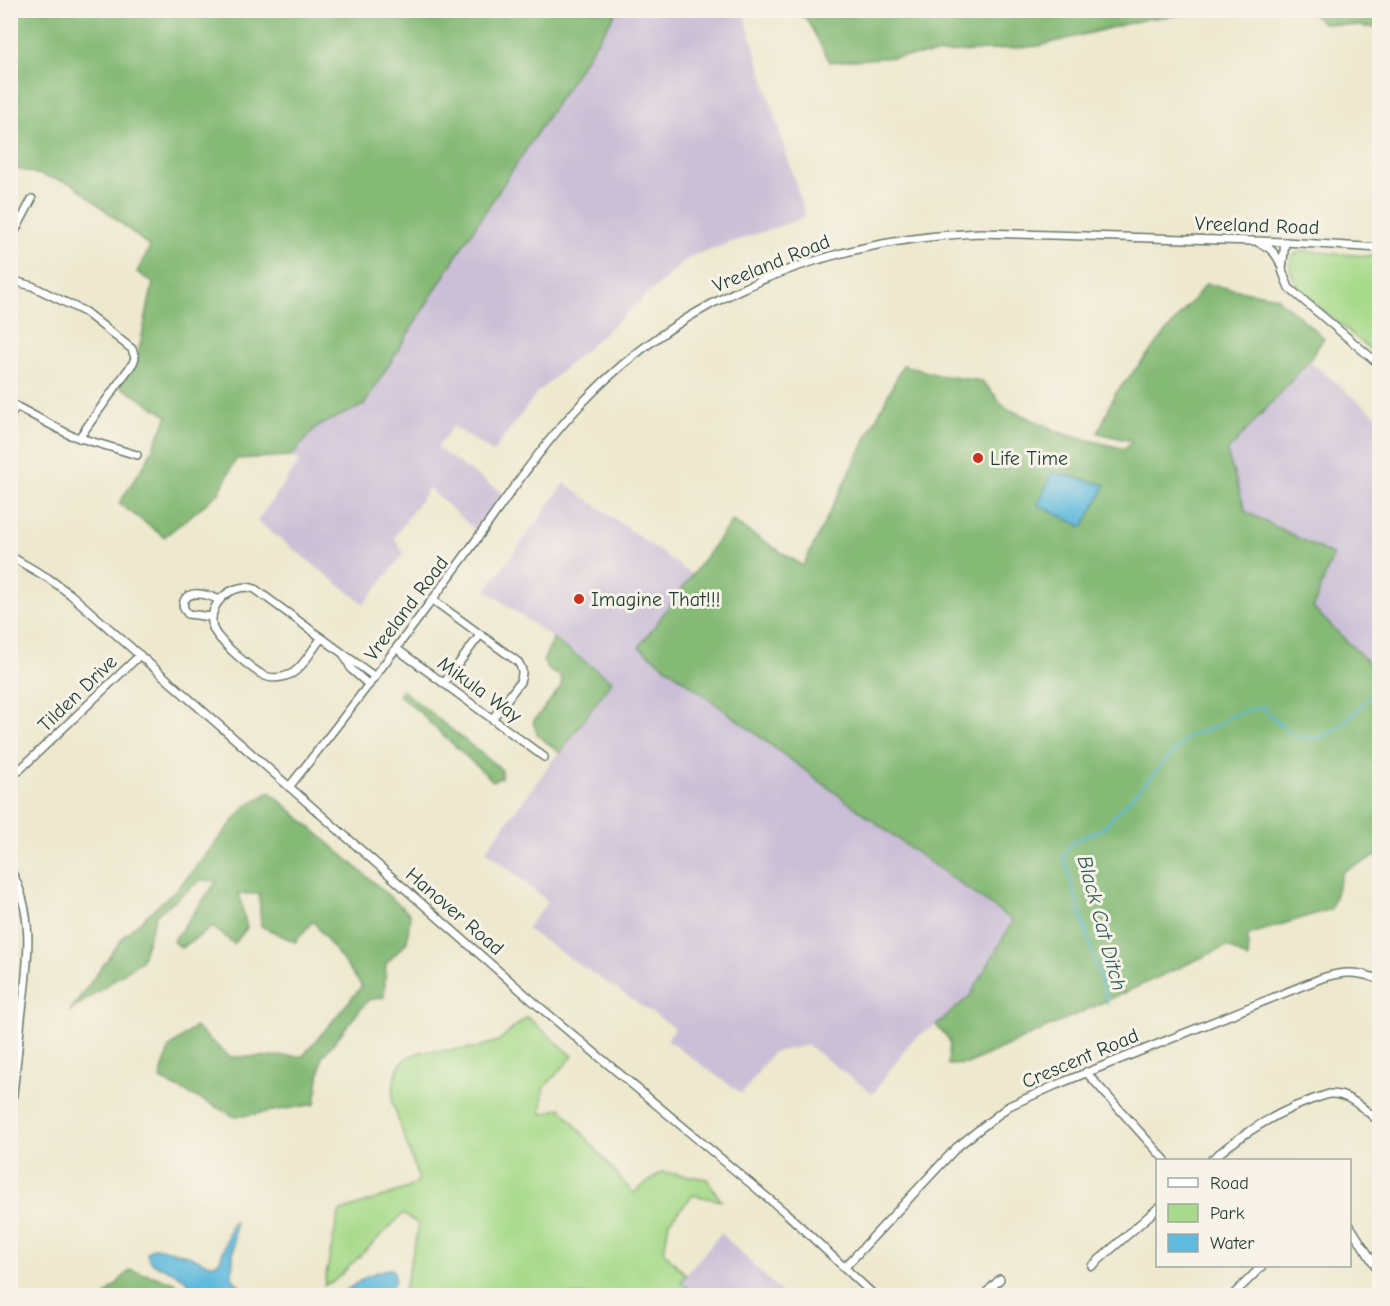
<svg xmlns="http://www.w3.org/2000/svg" width="1390" height="1306" font-family="'Comic Neue',sans-serif">
<style>
.industrial{fill:#cabfd6}
.green{fill:#a7da8a;stroke:#638c5f;stroke-width:1.5}
.forest{fill:#85ba76;stroke:#527c55;stroke-width:1.5}
.water{fill:#5fbadd;stroke:#3f7c88;stroke-width:1.5}
.lines{fill:none;stroke-linecap:round;stroke-linejoin:round}
.stream{stroke:#5fbadd;stroke-width:2}
.minor-casing{stroke:#67796a;stroke-width:10}
.minor{stroke:#fff;stroke-width:7}
.poi-dot{fill:#c8321e;stroke:#f7f3e8;stroke-width:2}
.labels{text-anchor:middle;stroke-width:6;stroke-linejoin:round;paint-order:stroke}
.street-label{font-size:20px;fill:#1f3d34;stroke:#f7f3e8}
.poi-label{font-size:20px;fill:#1f3d34;stroke:#f7f3e8;text-anchor:start}
.water-label{font-size:21px;font-style:italic;fill:#2f5c5e;stroke:#f7f3e8}
</style>
<rect width="100%" height="100%" fill="#f7f3e8"/>
<filter id="ink" filterUnits="userSpaceOnUse"><feTurbulence type="fractalNoise" baseFrequency=".0167" numOctaves="2"/><feDisplacementMap in="SourceGraphic" scale="12" xChannelSelector="R" yChannelSelector="G"/><feConvolveMatrix kernelMatrix="1 2 1 2 8 2 1 2 1" color-interpolation-filters="sRGB"/></filter>
<filter id="wash" filterUnits="userSpaceOnUse"><feTurbulence type="fractalNoise" baseFrequency=".008" numOctaves="4" result="noise"/><feDisplacementMap in="SourceGraphic" scale="24" xChannelSelector="R" yChannelSelector="G"/><feGaussianBlur stdDeviation="1.35" result="paint"/><feColorMatrix in="noise" values="0 0 0 0 0 0 0 0 0 0 0 0 0 0 0 0 0 1.4 0 .05"/><feComposite in="paint" operator="in"/></filter>
<g filter="url(#wash)">
<rect width="100%" height="100%" fill="#eee8ce"/>
<g class="industrial">
<polygon points="617,11 743,11 806,217 691,256 537,393 493,452 453,426 437,448 508,497 479,534 429,488 394,538 404,553 364,604 257,521 300,461 292,456 316,427 364,405 460,250"/>
<polygon points="1309,361 1378,417 1379,416 1379,667 1371,665 1313,608 1333,555 1246,512 1227,452"/>
<polygon points="565,483 692,575 639,647 907,846 1013,921 970,996 936,1025 911,1041 873,1094 807,1045 772,1053 742,1094 667,1040 675,1028 526,929 548,902 486,850 612,681 486,590"/>
<polygon points="721,1233 784,1295 697,1295 681,1281"/>
</g>
<g class="green">
<path d="M1303,251L1379,257V357L1304,294C1294,282 1278,256 1303,251Z"/>
<polygon points="527,1017 573,1056 543,1089 542,1114 561,1108 633,1193 662,1172 707,1179 721,1201 693,1195 669,1222 664,1252 686,1275 681,1282 697,1295 403,1295 419,1225 403,1214 333,1282 324,1285 338,1216 341,1211 408,1188 419,1180 392,1101 394,1081 399,1066 408,1057 421,1052 475,1048 498,1041"/>
</g>
<g class="forest">
<polygon points="10,11 617,11 460,250 364,405 316,427 292,456 236,459 219,493 164,537 119,503 146,462 168,416 118,385 138,355 153,283 137,272 150,247 73,184 11,167"/>
<polygon points="784,11 1217,11 1146,19 1038,46 830,62 806,18"/>
<polygon points="1308,11 1379,11 1379,28 1323,23"/>
<polygon points="1206,284 1276,297 1324,338 1309,361 1227,452 1246,512 1333,555 1313,608 1371,665 1379,667 1379,855 1343,871 1331,909 1248,935 1248,959 1227,946 967,1064 948,1065 950,1041 936,1025 970,996 1013,921 907,846 639,647 732,521 803,566 903,365 938,375 982,381 1006,408 1064,434 1125,449 1132,441 1098,433 1115,394"/>
<polygon points="553,639 612,681 560,753 538,735 533,722 560,688 562,681 560,675 551,672 543,662"/>
<polygon points="402,690 502,770 501,778 493,781 430,723 424,716 399,695"/>
<polygon points="270,792 410,914 407,942 386,964 384,997 368,1000 322,1057 315,1104 236,1117 160,1079 169,1048 195,1027 230,1057 303,1056 362,986 313,921 295,942 261,926 259,894 239,894 247,928 234,944 213,927 181,948 173,941 217,881 201,880 156,915 141,961 70,1011 124,936 180,886 245,807"/>
<polygon points="130,1270 174,1282 185,1295 106,1295"/>
</g>
<g class="water">
<polygon points="1052,472 1106,485 1083,527 1038,505"/>
<path d="M235,1221L232,1276C236,1287 248,1292 258,1295H195C186,1266 150,1272 147,1254L151,1249L157,1247L191,1256L207,1264H215L220,1261L232,1222Z"/>
<path d="M387,1269H392C400,1279 391,1288 384,1295H339L369,1275Z"/>
</g>
<g class="lines">
<path class="stream" d="M1108,1004L1063,855L1074,841L1102,829L1189,736L1217,726L1229,717L1262,706C1313,768 1335,730 1380,688"/>
</g>
</g>
<g filter="url(#ink)">
<g class="lines">
<defs>
<g id="minor">
<polyline points="10,241 32,199"/>
<polyline points="1285,242 1282,270 1289,288 1380,365"/>
<path d="M1259,243C1271,248 1277,254 1281,266"/>
<polyline points="10,280 32,286 85,312 132,349 135,358 133,363 79,438"/>
<polyline points="10,403 70,435 137,455"/>
<polyline points="10,417 16,406"/>
<polyline points="10,556 48,578 70,594 535,1003 787,1214 875,1296"/>
<path d="M433,600L518,662C523,669 523,674 520,682L493,718"/>
<path d="M212,617L188,614C184,610 182,606 184,601C190,588 211,596 220,600"/>
<path d="M321,639C312,649 303,668 291,674C284,677 276,679 268,677C256,674 217,640 213,628C206,604 233,581 255,589L375,677"/>
<polyline points="397,649 544,757"/>
<polyline points="344,655 352,670 369,685"/>
<polyline points="444,683 480,635"/>
<polyline points="10,779 140,655"/>
<path d="M289,787C348,713 405,637 461,561C500,508 537,450 583,402C687,293 831,239 980,233L1285,242L1380,248"/>
<path d="M10,869C37,915 27,968 21,1018C18,1052 14,1085 10,1119"/>
<polyline points="1086,1072 1165,1160"/>
<path d="M1211,1160C1245,1131 1285,1107 1329,1094C1350,1093 1364,1110 1380,1122"/>
<polyline points="1350,1226 1380,1273"/>
<polyline points="1092,1266 1158,1208"/>
<path d="M845,1267L957,1147L1009,1106L1056,1085L1322,978C1343,971 1359,971 1380,980"/>
<polyline points="983,1296 1000,1279"/>
<polyline points="1232,1296 1262,1266"/>
</g>
</defs>
<use href="#minor" class="minor-casing"/>
<use href="#minor" class="minor"/>
</g>
</g>
<g class="poi-dot">
<circle cx="978" cy="458" r="6"/>
<circle cx="579" cy="599" r="6"/>
</g>
<g class="labels">
<g class="street-label">
<text transform="translate(1257 225) rotate(2)" y="7">Vreeland Road</text>
<text transform="translate(771 263) rotate(-22)" y="7">Vreeland Road</text>
<text transform="translate(406 608) rotate(-53)" y="7">Vreeland Road</text>
<text transform="translate(480 689) rotate(36)" y="7">Mikula Way</text>
<text transform="translate(77 693) rotate(-44)" y="7">Tilden Drive</text>
<text transform="translate(455 911) rotate(41)" y="7">Hanover Road</text>
<text transform="translate(1080 1058) rotate(-23)" y="7">Crescent Road</text>
</g>
<g class="poi-label">
<text x="990" y="465">Life Time</text>
<text x="591" y="606">Imagine That!!!</text>
</g>
<g class="water-label">
<text transform="translate(1102 923) rotate(75)" y="7">Black Cat Ditch</text>
</g>
</g>
<rect width="1390" height="1306" fill="none" stroke="#f7f3e8" stroke-width="36"/>
<rect x="1156" y="1159" width="195" height="108" fill="#f7f3e8" stroke="#a1aaa0" stroke-width="1.5"/>
<rect x="1168" y="1178" width="30" height="9" fill="#ffffff" stroke="#a1aaa0" stroke-width="1.5"/>
<text x="1210" y="1189" font-size="18" fill="#1f3d34">Road</text>
<rect x="1168" y="1204" width="30" height="18" fill="#a7da8a" stroke="#a1aaa0" stroke-width="1.5"/>
<text x="1210" y="1219" font-size="18" fill="#1f3d34">Park</text>
<rect x="1168" y="1234" width="30" height="18" fill="#5fbadd" stroke="#a1aaa0" stroke-width="1.5"/>
<text x="1210" y="1249" font-size="18" fill="#1f3d34">Water</text>
</svg>
